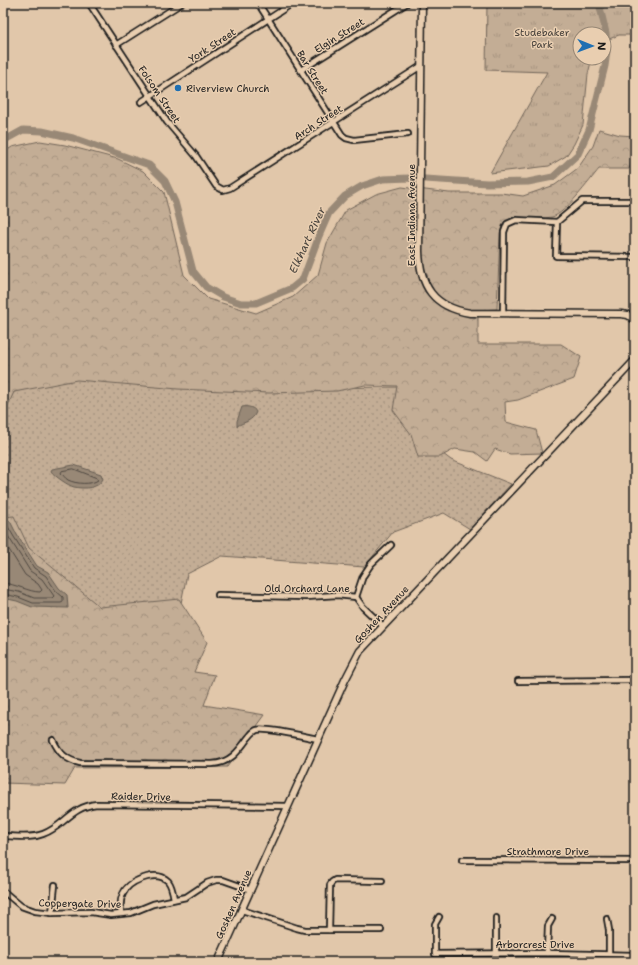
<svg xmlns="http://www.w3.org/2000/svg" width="638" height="965" font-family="'Shantell Sans',sans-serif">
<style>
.grass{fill:url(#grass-dots);stroke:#706458}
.forest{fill:url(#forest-crowns);stroke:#706458}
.park{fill:url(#park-tufts);stroke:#706458}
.water{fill:#988876;stroke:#665d52}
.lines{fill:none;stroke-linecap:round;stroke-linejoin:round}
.shore{stroke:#4e4740;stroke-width:1}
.river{stroke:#988876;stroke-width:7}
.minor-casing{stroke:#1c1c1c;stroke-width:8}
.tertiary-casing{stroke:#1c1c1c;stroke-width:9}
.minor{stroke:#e9ceb0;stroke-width:4.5}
.tertiary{stroke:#e9ceb0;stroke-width:6}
.poi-dot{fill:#1f6fb2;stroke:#e9ceb0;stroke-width:1.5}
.labels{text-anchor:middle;stroke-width:3;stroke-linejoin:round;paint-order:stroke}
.park-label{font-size:10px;fill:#46403a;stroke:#e9ceb0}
.street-label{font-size:10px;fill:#1c1c1c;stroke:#e9ceb0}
.poi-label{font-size:10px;fill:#1c1c1c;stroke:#e9ceb0;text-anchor:start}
.water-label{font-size:11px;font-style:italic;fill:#47423c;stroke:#e9ceb0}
</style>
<defs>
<pattern id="grass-dots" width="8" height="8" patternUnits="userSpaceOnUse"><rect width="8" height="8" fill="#c3ad95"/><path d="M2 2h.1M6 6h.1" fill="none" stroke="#a79480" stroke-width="1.8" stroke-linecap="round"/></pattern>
<pattern id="forest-crowns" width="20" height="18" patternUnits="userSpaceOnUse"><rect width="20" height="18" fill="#c3ad95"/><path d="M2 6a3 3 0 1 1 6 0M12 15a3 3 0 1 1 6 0" fill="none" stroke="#a79480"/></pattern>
<pattern id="park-tufts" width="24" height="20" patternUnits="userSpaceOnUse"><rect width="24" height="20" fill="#c3ad95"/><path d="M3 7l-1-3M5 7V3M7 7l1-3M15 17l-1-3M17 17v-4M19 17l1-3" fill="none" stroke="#a79480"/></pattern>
</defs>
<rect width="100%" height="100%" fill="#e1c7aa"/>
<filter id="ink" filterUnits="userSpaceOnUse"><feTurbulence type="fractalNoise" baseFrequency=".025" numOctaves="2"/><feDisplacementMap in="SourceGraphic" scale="8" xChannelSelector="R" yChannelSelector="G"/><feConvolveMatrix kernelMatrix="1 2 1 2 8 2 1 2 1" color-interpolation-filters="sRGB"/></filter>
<g filter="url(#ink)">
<polygon class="grass" points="81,376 284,388 402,387 418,435 451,460 511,484 470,529 444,513 393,532 364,567 222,556 187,574 180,608 89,625 3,571 3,413 14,392"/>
<g class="forest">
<path d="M599,129L620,135L635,136V153L629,169H599C590,180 565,214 552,217C535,220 519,216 503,223L500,233L497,309L478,310V344H561L581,357L574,379L518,400L505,402L506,422L536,430L542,453L510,454L495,449L487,461L475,452L455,449L440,457H418L411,434L393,410L397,386L365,385L337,391L269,393L178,389L77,380L14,392L3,416V153L12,147L40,141L65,145L118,159L143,171L164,192L184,275L208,299L256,313L293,297L318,275L327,243L346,210L376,194L402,187L449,193H501L523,196L555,185L578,168L593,146Z"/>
<polygon points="14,516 29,548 100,607 179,599 207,642 194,672 215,675 204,705 265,715 227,767 75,768 65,785 3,783 3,517"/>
</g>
<polygon class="park" points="487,3 635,3 635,35 619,35 604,41 604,34 580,34 580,58 592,58 588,74 583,125 574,144 566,156 549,166 490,173 547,72 486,70"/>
<g class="water">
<path d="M242,407C247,406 254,407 256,412C253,421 244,422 237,426V421Z"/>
<path d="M74,465L101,474L103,479C98,489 84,489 74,487C69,486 54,476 51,471L52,469Z"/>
<polygon points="3,519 10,521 17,535 37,566 48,572 59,588 67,595 68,608 32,607 17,601 3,598"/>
</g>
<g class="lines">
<g class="shore">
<path d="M74,469L97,478L98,480C91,485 76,484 68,480C65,478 63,475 61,473L62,471Z"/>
<polyline points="3,523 7,525 14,537 34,568 46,576 56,591 63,597 63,602 61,603 33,603 18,597 3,594"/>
<polyline points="3,528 30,571 42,579 54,596 52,598 34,598 19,592 3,589"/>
<path d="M3,540L25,575L38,584L42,590L40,592C29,592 16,584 3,583"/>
</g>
<polyline class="river" points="3,141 23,130 42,131 73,138 149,165 165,181 175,202 193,271 206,287 223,297 241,303 256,303 292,288 303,279 319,236 329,213 345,196 362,186 383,179 410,178 487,183 528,182 553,177 578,154 589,130 605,66 607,51 606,33 599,3"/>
<defs>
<g id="minor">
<polyline points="89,3 167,122 196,156 216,186 223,190 230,188 421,66"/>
<polyline points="258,3 342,135 346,138 354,140 408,134"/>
<polyline points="116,45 182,3"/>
<polyline points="301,70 407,3"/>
<polyline points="141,102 293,3"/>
<polyline points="557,222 556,256 635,257"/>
<polyline points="503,313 504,232 507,224 516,220 557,222 582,201 635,201"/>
<polyline points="218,595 306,597 337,595 356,597 363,607 383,626"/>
<polyline points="356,597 363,576 371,564 391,545"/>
<polyline points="518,681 635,680"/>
<path d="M53,740C59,753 66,760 80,763L212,764C230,763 238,752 248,738C251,735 253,731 257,730C265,727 307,737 318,739"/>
<path d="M3,836C16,836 31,839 43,834C65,826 70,807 97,804L288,806"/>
<polyline points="462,860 635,861"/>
<polyline points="3,891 21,906 35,911 52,913 91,912 111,915 131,913 153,904 186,897 207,883 216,880 223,880 251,890"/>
<polyline points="242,910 297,928 305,930 381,930"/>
<polyline points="52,913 55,885"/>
<path d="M121,913C118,892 128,882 147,877C155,875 162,875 168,881C172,886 173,893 174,899"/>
<polyline points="439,917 435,924 435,954 547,953 635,955"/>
<polyline points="607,919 609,930 609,954"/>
<polyline points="329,930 330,885 332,882 335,880 382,881"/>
<polyline points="496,953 496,918"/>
<polyline points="547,953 548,926 552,919"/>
</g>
<g id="tertiary">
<path d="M422,3L419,251C420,286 433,307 470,313L621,314L628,315L635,320"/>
<polyline points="218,962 345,680 360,651 635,360"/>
</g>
</defs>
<use href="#minor" class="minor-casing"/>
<use href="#tertiary" class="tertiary-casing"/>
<use href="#minor" class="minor"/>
<use href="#tertiary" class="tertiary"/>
</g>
</g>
<circle class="poi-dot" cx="178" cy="88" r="4"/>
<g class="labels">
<g class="park-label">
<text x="542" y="36">Studebaker<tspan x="542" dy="12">Park</tspan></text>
</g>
<g class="street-label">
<text transform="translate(339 35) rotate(-32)" y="4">Elgin Street</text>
<text transform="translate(212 45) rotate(-33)" y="4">York Street</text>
<text transform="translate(313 72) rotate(58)" y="4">Bar Street</text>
<text transform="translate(160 94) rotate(56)" y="4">Folsom Street</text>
<text transform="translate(318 122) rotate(-33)" y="4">Arch Street</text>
<text transform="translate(411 215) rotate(-90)" y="4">East Indiana Avenue</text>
<text x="307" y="592">Old Orchard Lane</text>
<text transform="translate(381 614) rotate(-47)" y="4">Goshen Avenue</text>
<text transform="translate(141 796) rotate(1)" y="4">Raider Drive</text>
<text x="548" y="855">Strathmore Drive</text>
<text transform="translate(80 903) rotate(1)" y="4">Coppergate Drive</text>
<text transform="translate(233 904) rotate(-66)" y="4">Goshen Avenue</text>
<text x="535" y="948">Arborcrest Drive</text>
</g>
<g class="poi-label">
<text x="186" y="92">Riverview Church</text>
</g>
<g class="water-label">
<text transform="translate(307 240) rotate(-65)" y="4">Elkhart River</text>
</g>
</g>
<rect width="638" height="965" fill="none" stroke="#e9ceb0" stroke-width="16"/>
<rect x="8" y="8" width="622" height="949" fill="none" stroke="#1c1c1c" stroke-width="1.5" filter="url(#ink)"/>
<g transform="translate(592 46) rotate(91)"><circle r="19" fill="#e9ceb0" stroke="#978775"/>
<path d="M0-3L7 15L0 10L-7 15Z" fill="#1f6fb2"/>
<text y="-6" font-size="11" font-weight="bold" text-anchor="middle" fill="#1c1c1c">N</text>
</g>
</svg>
